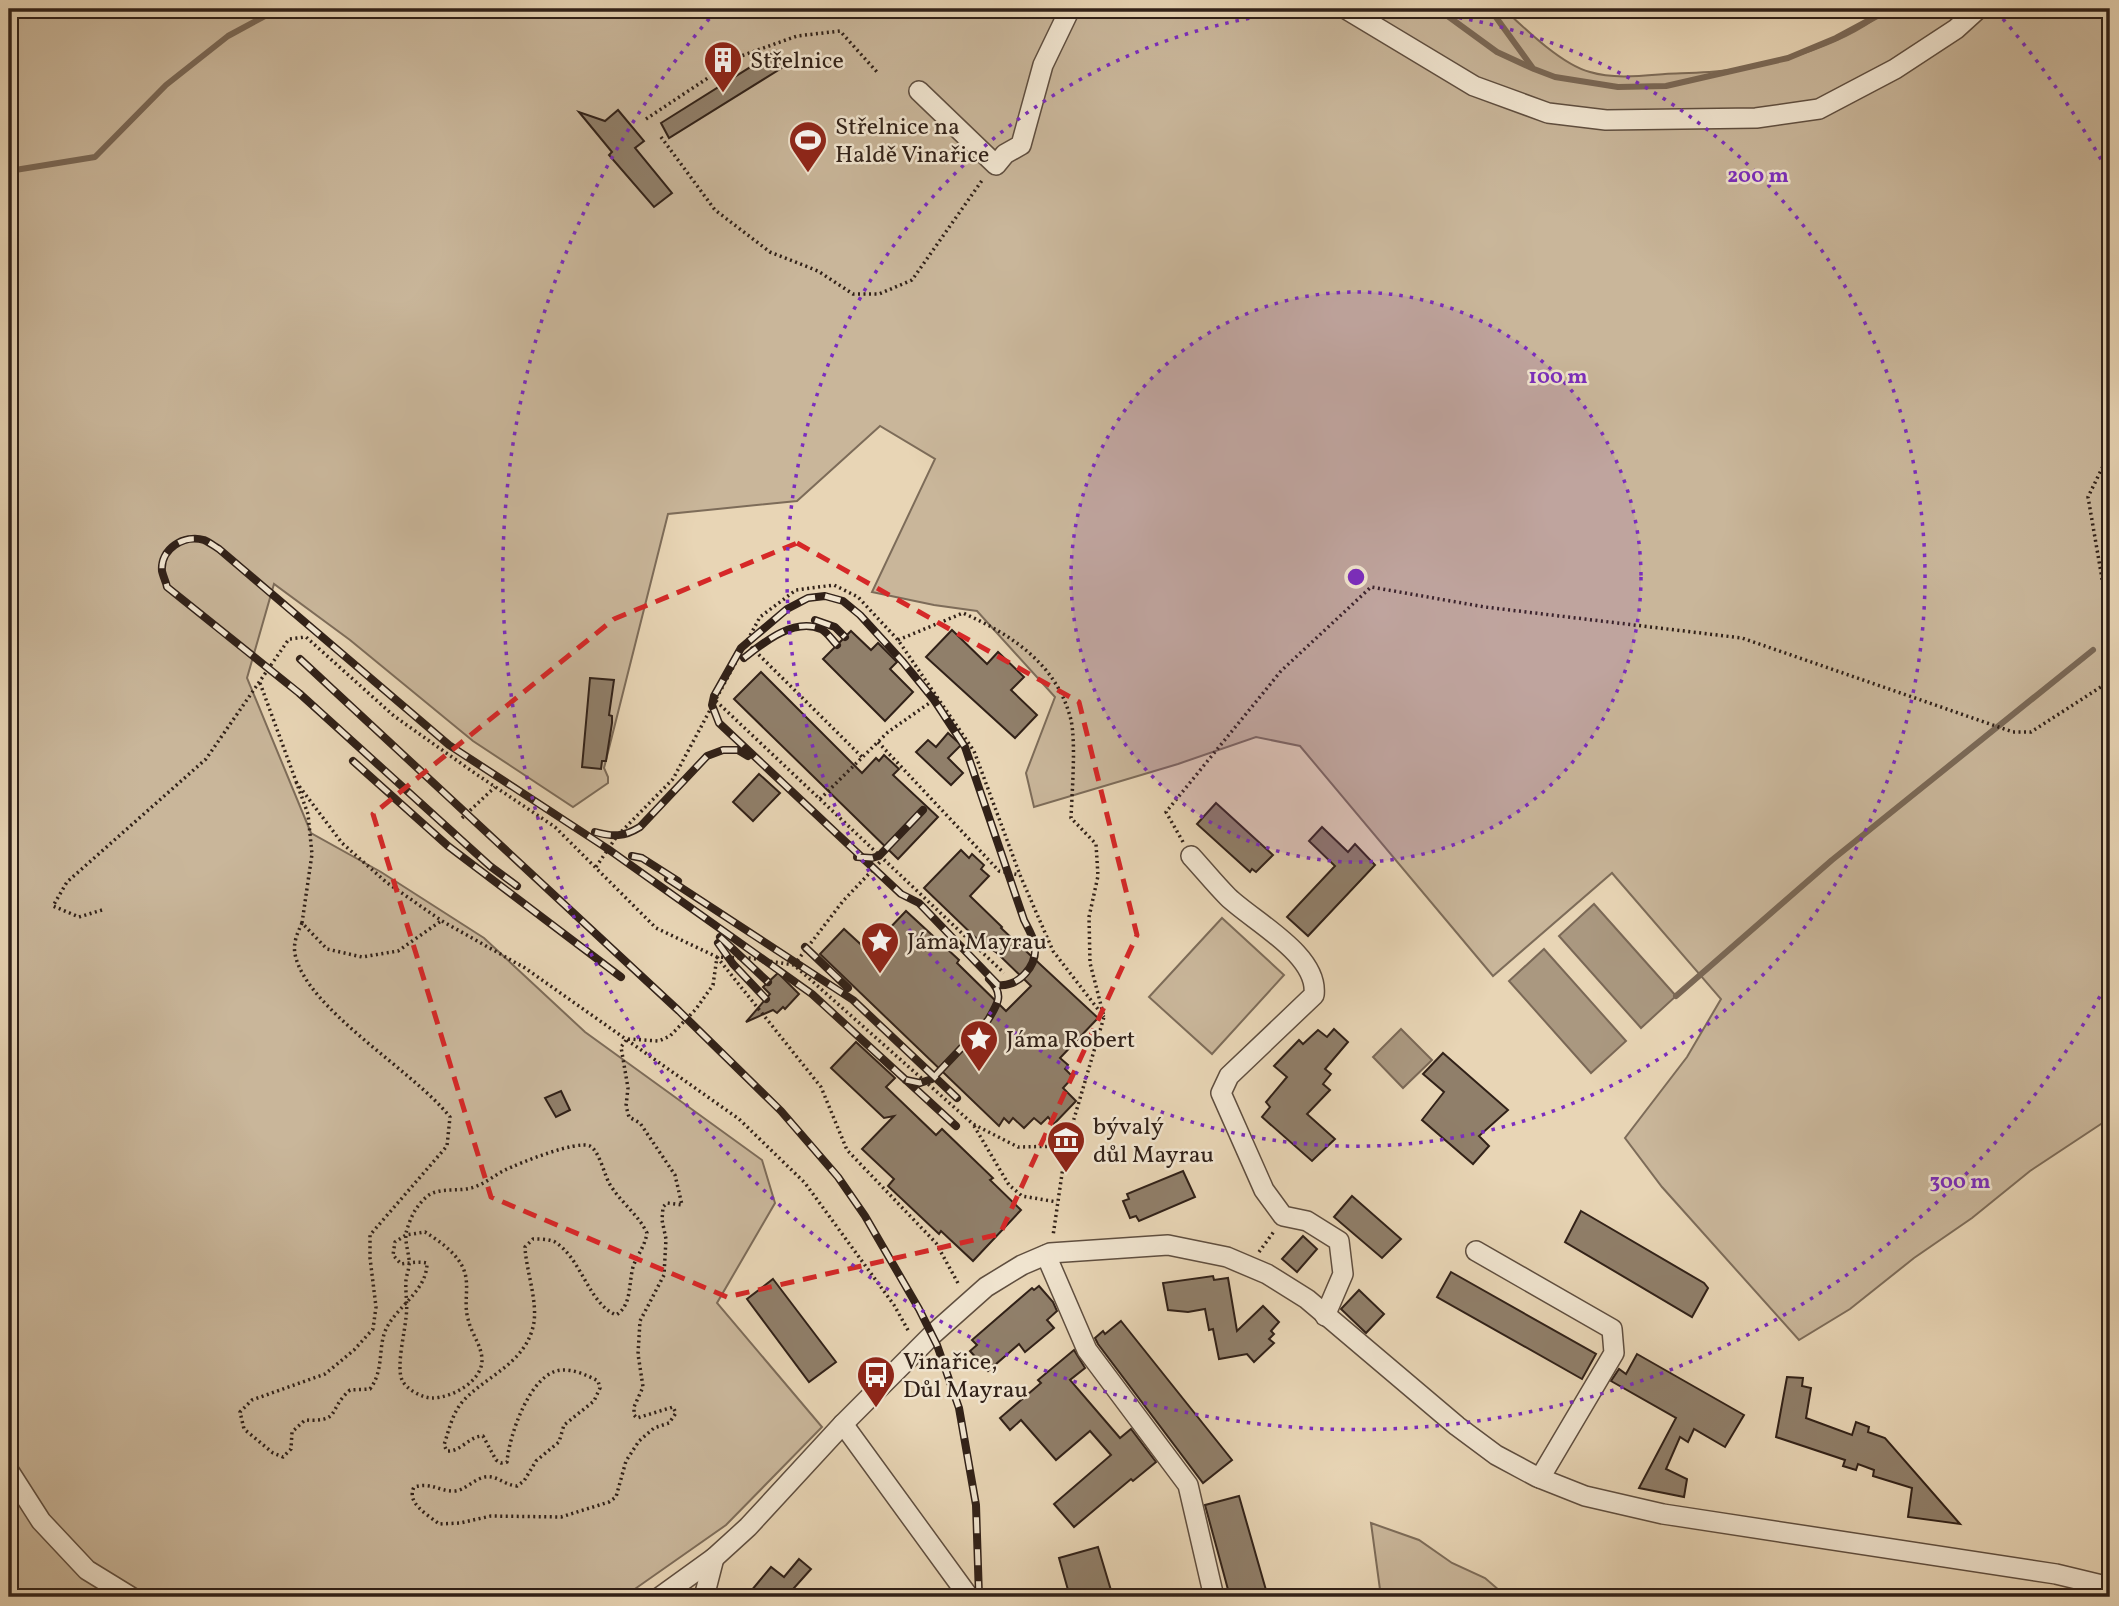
<svg xmlns="http://www.w3.org/2000/svg" width="2119" height="1606" font-family="Vollkorn,serif">
<style>
.green{fill:#c9b69a;stroke:#7d6c59;stroke-width:2}
.water{fill:#aa9880;stroke:#7a6856;stroke-width:2}
.lines{fill:none;stroke-linecap:round;stroke-linejoin:round}
.stream{stroke:#7a6856;stroke-width:6}
.building{fill:#907f6a;stroke:#312118;stroke-width:2}
.minor-casing{stroke:#5f4e3f;stroke-width:22}
.path{stroke:#312118;stroke-width:3.5;stroke-dasharray:2 3.5;stroke-linecap:butt}
.minor{stroke:#f0e4cf;stroke-width:19}
.rail-casing{stroke:#312118;stroke-width:8}
.rail{stroke:#f0e4cf;stroke-width:5;stroke-dasharray:16;stroke-linecap:butt}
.marked{fill:none;stroke:#d62828;stroke-width:5;stroke-dasharray:14 9;stroke-linejoin:round}
.ring{fill:none;stroke:#7b2cbf;stroke-width:3.5;stroke-dasharray:3.5 7}
.labels{text-anchor:middle;stroke-width:5;stroke-linejoin:round;paint-order:stroke}
.poi-label{font-size:24px;fill:#312118;stroke:#f0e4cf;text-anchor:start}
.centre{fill:#7b2cbf;stroke:#f0e4cf;stroke-width:3.5}
.ring-label{font-size:21px;text-anchor:middle;font-weight:bold;fill:#7b2cbf;stroke:#f0e4cf;stroke-width:5;stroke-linejoin:round;paint-order:stroke}
</style>
<rect width="100%" height="100%" fill="#e8d5b5"/>
<filter id="stains"><feTurbulence type="fractalNoise" baseFrequency=".00286" numOctaves="4"/><feColorMatrix values="0 0 0 0 .2 0 0 0 0 .09 0 0 0 0 .02 0 0 0 .5 -.17"/></filter>
<radialGradient id="worn" r=".72"><stop offset=".6" stop-color="#630" stop-opacity="0"/><stop offset="1" stop-color="#630" stop-opacity=".3"/></radialGradient>
<g class="green">
<path d="M9,9H1504C1524,28 1562,65 1590,72C1613,79 1640,76 1665,74C1686,73 1708,73 1729,70C1777,66 1852,41 1887,9H2110V1118L2030,1171L1972,1218L1914,1258L1850,1309L1799,1340L1662,1187L1625,1138L1687,1057L1721,999L1612,873L1493,976L1300,746L1256,737L1178,764L1034,807L1026,773L1055,697L977,611L934,605L872,592L935,459L880,426L797,501L668,514L604,768L608,777V783L573,807L473,741L350,640L274,584L247,678L311,833L381,872L484,938L585,1032L762,1160L775,1203L717,1303L822,1427L726,1525L632,1591L620,1597H9Z"/>
<polygon points="1222,918 1284,975 1212,1054 1149,997"/>
<polygon points="1371,1523 1419,1540 1452,1563 1485,1578 1507,1597 1381,1597"/>
</g>
<g class="water">
<polygon points="1594,904 1676,996 1641,1028 1559,936"/>
<polygon points="1544,949 1626,1041 1591,1073 1509,981"/>
<polygon points="1401,1029 1432,1060 1403,1088 1373,1057"/>
</g>
<g class="lines">
<g class="stream">
<polyline points="1438,9 1497,52 1534,69 1555,77 1618,87 1666,86 1788,58 1836,38 1890,9"/>
<polyline points="1490,9 1532,67"/>
<polyline points="9,171 95,157 166,85 228,36 278,9"/>
<polyline points="1676,996 1832,860 2093,650"/>
</g>
</g>
<g class="building">
<polygon points="776,51 785,66 669,138 661,123"/>
<polygon points="618,110 644,141 635,148 672,193 654,207 609,155 612,152 579,112 605,121"/>
<polygon points="952,630 987,664 998,652 1024,677 1011,690 1037,715 1015,738 926,657"/>
<polygon points="851,631 871,650 878,643 897,662 890,669 913,692 885,721 823,659"/>
<polygon points="761,672 862,773 876,758 879,761 884,755 899,769 893,775 938,817 898,859 734,699"/>
<polygon points="590,678 614,680 609,715 612,716 612,723 606,761 602,761 601,769 582,767"/>
<polygon points="948,733 961,745 948,758 963,773 951,785 916,752 928,740 936,747"/>
<polygon points="759,774 780,793 753,821 733,802"/>
<polygon points="1216,803 1273,855 1256,872 1252,869 1250,872 1197,824"/>
<polygon points="1322,827 1348,852 1355,844 1375,865 1308,936 1287,917 1335,866 1309,841"/>
<polygon points="961,850 969,858 972,854 984,865 981,869 989,876 970,896 1002,927 1001,928 1098,1018 1060,1058 1068,1065 1065,1069 1073,1077 1063,1088 1076,1101 1054,1124 1048,1117 1041,1124 1034,1118 1024,1128 1013,1118 1009,1123 1004,1118 999,1126 820,954 844,929 868,951 906,911 959,960 957,963 1006,1011 1031,986 997,953 978,940 924,888"/>
<polygon points="778,973 799,994 785,1009 783,1007 777,1013 773,1010 746,1022 770,994 763,987"/>
<polygon points="1334,1029 1348,1042 1325,1069 1331,1074 1323,1084 1330,1090 1307,1114 1335,1139 1312,1161 1262,1117 1270,1107 1266,1102 1287,1077 1274,1066 1299,1040 1303,1044 1318,1030 1327,1037"/>
<polygon points="856,1042 895,1078 886,1087 936,1135 942,1129 993,1178 990,1180 1021,1210 973,1261 941,1231 939,1234 888,1186 894,1179 862,1149 894,1116 884,1118 831,1068"/>
<polygon points="1443,1053 1508,1110 1479,1136 1489,1146 1473,1164 1422,1120 1444,1092 1423,1074"/>
<polygon points="561,1091 570,1110 556,1117 545,1098"/>
<polygon points="1183,1171 1195,1197 1139,1221 1136,1216 1130,1218 1123,1201 1129,1199 1127,1194"/>
<polygon points="1352,1196 1401,1239 1382,1258 1334,1217"/>
<polygon points="1581,1211 1704,1283 1708,1288 1692,1317 1565,1242"/>
<polygon points="1303,1236 1317,1249 1297,1272 1282,1259"/>
<polygon points="1451,1272 1596,1354 1582,1379 1437,1297"/>
<polygon points="1213,1276 1214,1280 1228,1278 1237,1331 1263,1306 1279,1322 1271,1331 1274,1334 1269,1339 1274,1343 1254,1362 1247,1354 1219,1359 1213,1329 1209,1330 1205,1309 1188,1312 1168,1310 1163,1283"/>
<polygon points="773,1279 836,1362 809,1382 747,1299"/>
<polygon points="1039,1286 1053,1302 1057,1311 1047,1320 1054,1328 1025,1352 1019,1344 988,1371 970,1351 977,1345 972,1340 1032,1288 1034,1290"/>
<polygon points="1359,1290 1384,1314 1366,1333 1341,1309"/>
<polygon points="1121,1321 1232,1460 1203,1483 1098,1344 1095,1338 1103,1331 1105,1334"/>
<polygon points="1074,1350 1085,1368 1070,1380 1120,1438 1131,1429 1156,1462 1133,1481 1131,1479 1074,1527 1054,1504 1111,1455 1090,1431 1056,1460 1021,1420 1010,1430 1000,1418 1041,1383 1038,1380"/>
<polygon points="1637,1354 1744,1415 1725,1447 1694,1429 1688,1442 1680,1437 1666,1469 1687,1479 1684,1497 1639,1488 1676,1418 1611,1381 1619,1369 1626,1374"/>
<polygon points="1787,1377 1803,1378 1802,1386 1811,1388 1806,1418 1852,1435 1856,1422 1869,1427 1868,1432 1885,1438 1960,1524 1908,1517 1912,1488 1873,1476 1874,1470 1858,1464 1856,1470 1843,1466 1845,1460 1776,1437"/>
<polygon points="1239,1496 1268,1597 1230,1597 1223,1571 1205,1505"/>
<polygon points="1098,1547 1113,1597 1070,1597 1059,1558"/>
<polygon points="799,1559 811,1569 786,1597 746,1597 771,1567 784,1577"/>
</g>
<g class="lines">
<defs>
<g id="minor">
<polyline points="1346,9 1474,86 1548,113 1606,120 1756,118 1819,109 1895,69 1956,29 1978,9"/>
<polyline points="919,91 996,165 1005,154 1021,145 1043,65 1070,9"/>
<path d="M1191,856C1203,869 1215,884 1228,897C1254,922 1319,955 1314,995L1229,1076L1221,1093L1264,1190L1283,1216L1307,1221L1339,1241L1343,1274L1325,1316"/>
<polyline points="1476,1251 1612,1329 1614,1353 1540,1478"/>
<polyline points="1046,1255 1087,1350 1188,1485 1214,1597"/>
<polyline points="843,1424 969,1597"/>
<polyline points="9,1471 41,1521 87,1570 131,1597"/>
<polyline points="660,1597 714,1558 748,1527 843,1424 932,1335 986,1287 1022,1265 1050,1253 1168,1245 1227,1257 1267,1274 1307,1299 1457,1426 1496,1455 1537,1477 1585,1496 1663,1514 2056,1574 2110,1587"/>
<polyline points="704,1597 714,1558"/>
</g>
</defs>
<use href="#minor" class="minor-casing"/>
<g class="path">
<polyline points="646,119 741,56 797,36 840,31 877,72"/>
<polyline points="661,137 715,210 770,252 818,271 853,294 879,294 912,280 983,179"/>
<polyline points="2110,452 2088,497 2110,625"/>
<path d="M898,640L963,613C1012,635 1057,664 1071,720C1076,743 1072,792 1071,818L1096,844L1098,876L1089,917L1090,963L1104,1017L1066,1146L1053,1236"/>
<polyline points="747,643 862,757"/>
<polyline points="260,683 308,814 312,854 302,923 327,949 362,957 398,951 441,921"/>
<polyline points="716,701 1004,973"/>
<polyline points="878,742 999,871 1020,875"/>
<polyline points="296,782 342,843 386,882 442,921 525,968 739,1119 805,1183 894,1305 909,1332"/>
<polyline points="820,799 888,732 938,697"/>
<polyline points="462,818 495,787"/>
<polyline points="1183,842 1166,812 1281,671 1371,587 1485,607 1742,638 2013,732 2031,732 2110,681"/>
<polyline points="596,867 617,836 673,779 760,617 796,590 834,585 858,597 898,640 974,751 1020,875 1053,951 1104,1017"/>
<polyline points="102,910 79,917 53,906 67,882 206,759 289,639 306,637 394,716 476,774 555,827 656,928 717,957 749,958 794,965 973,1124 1018,1147 1066,1146"/>
<path d="M302,923C297,934 293,943 295,954C306,1009 413,1070 450,1117L447,1146L370,1235V1258L376,1307L373,1329L354,1350L325,1374L252,1400L240,1412L244,1429L273,1453L283,1457L291,1449L292,1432L305,1420C342,1422 327,1410 350,1390L370,1389C385,1369 377,1346 387,1327C399,1305 427,1290 427,1263C418,1261 410,1263 401,1264L393,1255L395,1242L406,1235L425,1232C441,1242 463,1257 466,1278C468,1292 464,1305 468,1319C471,1333 481,1344 482,1359C483,1381 452,1398 432,1398C422,1398 406,1389 402,1380C396,1366 405,1332 406,1317C408,1305 405,1292 406,1280C407,1273 410,1267 409,1259C408,1251 405,1241 406,1233C408,1225 412,1215 416,1209C421,1202 427,1194 436,1192C449,1188 463,1192 477,1186C487,1182 495,1175 505,1170C520,1163 576,1140 590,1146C599,1151 604,1173 609,1183C620,1202 638,1214 647,1233C645,1245 639,1253 634,1264C628,1280 633,1305 616,1315C588,1303 582,1259 555,1242C549,1239 540,1239 533,1239L525,1247C526,1271 539,1304 533,1327C524,1364 486,1376 463,1401C452,1414 449,1430 444,1445L447,1451C461,1452 469,1436 483,1436L496,1460L501,1463L507,1462C509,1436 530,1373 561,1370C573,1369 587,1375 598,1381L600,1388L594,1401L564,1425L559,1442L536,1461L524,1481L517,1486C504,1485 497,1475 485,1477C474,1479 464,1491 454,1491C438,1491 432,1482 414,1487C406,1503 427,1514 439,1524L460,1523L491,1516L561,1517L609,1502L616,1497L626,1461L639,1441L654,1428L669,1423L676,1413L673,1407L637,1418L634,1415V1407L643,1387L638,1354L640,1321L664,1275L666,1239L662,1220L663,1207L667,1203L682,1205L675,1175L640,1123L629,1117L626,1106L628,1088L621,1047L627,1039"/>
<polyline points="717,957 821,1087 847,1150 936,1243 959,1285"/>
<polyline points="794,965 843,901 882,860"/>
<polyline points="628,1039 659,1041 670,1036 696,1009 713,985 717,957"/>
<polyline points="974,1126 1009,1185 1022,1196 1057,1202"/>
<polyline points="1259,1252 1275,1230"/>
<polyline points="31,1597 32,1595"/>
</g>
<use href="#minor" class="minor"/>
<defs>
<g id="rail">
<path d="M825,596L843,601L860,615L903,662L934,700L965,747L1024,920C1028,928 1034,938 1035,946C1037,966 1019,987 998,985L919,903L901,894L719,723L712,705L714,696L741,648L748,642L787,609L808,598Z"/>
<polyline points="815,620 835,627 845,637"/>
<path d="M744,658C763,643 794,617 821,629C827,632 832,640 837,645"/>
<polyline points="300,659 679,1011 781,1111 838,1177 865,1216 919,1309 937,1345 959,1408 976,1505 979,1597"/>
<polyline points="353,761 448,846 621,977"/>
<path d="M595,832C613,837 624,837 640,827L707,756L723,750H738L748,756"/>
<polyline points="632,856 642,858 678,881"/>
<polyline points="857,857 872,858 879,856 923,810"/>
<polyline points="668,879 853,1000 957,1098"/>
<path d="M517,886L490,866L299,693L167,587C166,582 163,576 162,571C160,549 184,534 204,540C209,542 214,546 219,549L449,745L608,849L812,994L956,1126"/>
<polyline points="720,937 768,982"/>
<polyline points="718,943 733,964 766,999"/>
<polyline points="805,947 848,988"/>
<path d="M906,1080L920,1083L932,1079L988,1020C999,1002 1004,994 989,979"/>
</g>
</defs>
<use href="#rail" class="rail-casing"/>
<use href="#rail" class="rail"/>
</g>
<path class="marked" d="M797,543L1079,702L1137,935L1000,1234L727,1297L491,1197L373,814L614,619Z"/>
<circle cx="1356" cy="577" r="285" fill="#7b2cbf" fill-opacity=".12"/>
<g class="ring">
<circle cx="1356" cy="577" r="285"/>
<path d="M1386 9A569 569 0 1 1 1326 9"/>
<path d="M2110 978A854 854 0 1 1 716 11M1996 11A854 854 0 0 1 2110 176"/>
</g>
<defs>
<symbol id="building-pin" viewBox="-11 -11 22 30"><path d="M0 17L-7.5 6A9.5 9.5 0 1 1 7.5 6Z" fill="#8f2418" stroke="#f0e4cf"/><path d="M-4-6H4V6H1V3H-1V6H-4ZM-2.5-4.3h1.7v1.8h-1.7ZM.8-4.3h1.7v1.8H.8ZM-2.5-1h1.7V.8h-1.7ZM.8-1h1.7V.8H.8Z" fill="#fff"/></symbol>
<symbol id="stadium-pin" viewBox="-11 -11 22 30"><path d="M0 17L-7.5 6A9.5 9.5 0 1 1 7.5 6Z" fill="#8f2418" stroke="#f0e4cf"/><path d="M0-5a6.5 5 0 1 0 0 10a6.5 5 0 1 0 0-10ZM-3.5-1.8h7v3.6h-7Z" fill="#fff"/></symbol>
<symbol id="sight-pin" viewBox="-11 -11 22 30"><path d="M0 17L-7.5 6A9.5 9.5 0 1 1 7.5 6Z" fill="#8f2418" stroke="#f0e4cf"/><path d="M0-6L1.8-2.2L6-1.7L2.9 1.2L3.7 5.4L0 3.3L-3.7 5.4L-2.9 1.2L-6-1.7L-1.8-2.2Z" fill="#fff"/></symbol>
<symbol id="museum-pin" viewBox="-11 -11 22 30"><path d="M0 17L-7.5 6A9.5 9.5 0 1 1 7.5 6Z" fill="#8f2418" stroke="#f0e4cf"/><path d="M0-6L6-3V-2H-6V-3ZM-5-1h2V3h-2ZM-1-1h2V3h-2ZM3-1h2V3H3ZM-6 4H6V6H-6Z" fill="#fff"/></symbol>
<symbol id="bus-pin" viewBox="-11 -11 22 30"><path d="M0 17L-7.5 6A9.5 9.5 0 1 1 7.5 6Z" fill="#8f2418" stroke="#f0e4cf"/><path d="M-5-6H5V4H4V6H2V4H-2V6H-4V4H-5ZM-3.5-4V0h7V-4ZM-3.5 1.2v1.5H-2V1.2ZM2 1.2v1.5H3.5V1.2Z" fill="#fff"/></symbol>
</defs>
<g fill-rule="evenodd">
<use href="#building-pin" x="701" y="38" width="44" height="60"/>
<use href="#stadium-pin" x="786" y="118" width="44" height="60"/>
<use href="#sight-pin" x="858" y="919" width="44" height="60"/>
<use href="#sight-pin" x="957" y="1017" width="44" height="60"/>
<use href="#museum-pin" x="1044" y="1118" width="44" height="60"/>
<use href="#bus-pin" x="854" y="1353" width="44" height="60"/>
</g>
<g class="labels">
<g class="poi-label">
<text x="750" y="68">Střelnice</text>
<text x="835" y="134">Střelnice na<tspan x="835" dy="28">Haldě Vinařice</tspan></text>
<text x="907" y="949">Jáma Mayrau</text>
<text x="1006" y="1047">Jáma Robert</text>
<text x="1093" y="1134">bývalý<tspan x="1093" dy="28">důl Mayrau</tspan></text>
<text x="903" y="1369">Vinařice,<tspan x="903" dy="28">Důl Mayrau</tspan></text>
</g>
</g>
<circle cx="1356" cy="577" r="10" class="centre"/>
<g class="ring-label">
<text x="1758" y="182">200 m</text>
<text x="1558" y="383">100 m</text>
<text x="1960" y="1188">300 m</text>
</g>
<rect width="2119" height="1606" fill="none" stroke="#e8d5b5" stroke-width="35"/>
<rect x="10" y="10" width="2098" height="1585" fill="none" stroke="#312118" stroke-width="3.5"/>
<rect x="18" y="18" width="2084" height="1571" fill="none" stroke="#312118" stroke-width="2"/>
<rect width="100%" height="100%" filter="url(#stains)"/>
<rect width="100%" height="100%" fill="url(#worn)"/>
</svg>
